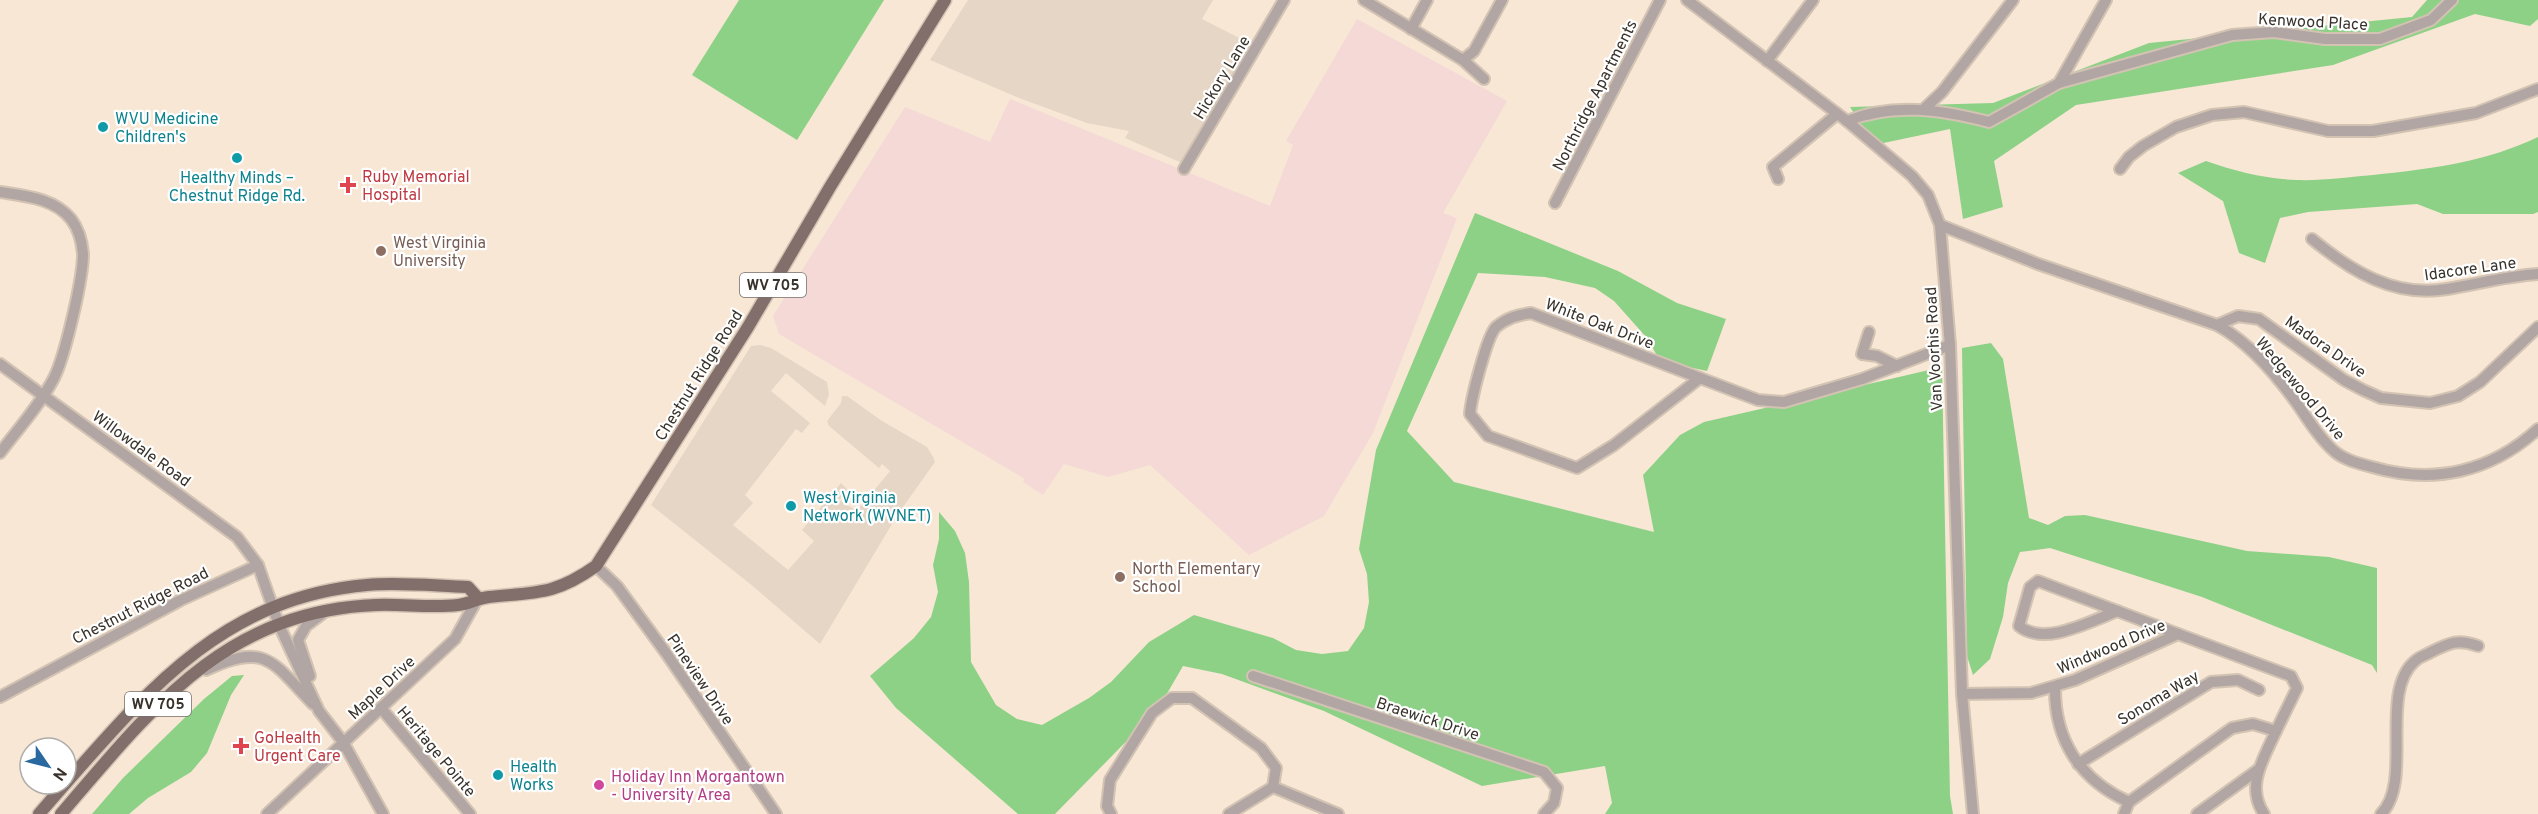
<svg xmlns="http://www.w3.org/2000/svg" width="2538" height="814" font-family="Overpass,sans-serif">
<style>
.commercial{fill:#e6d6c5}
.industrial{fill:#f4d9d6}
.green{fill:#8dd187}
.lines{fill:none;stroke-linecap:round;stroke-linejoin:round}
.minor-casing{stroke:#d2c3b3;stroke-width:14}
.major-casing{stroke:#d2c3b3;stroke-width:15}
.minor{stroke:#b2a6a4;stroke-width:10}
.major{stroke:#826e6a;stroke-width:12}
.culture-dot{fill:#0f9aa8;stroke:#fff;stroke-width:2}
.health-dot{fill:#e0444e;stroke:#fff;stroke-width:2}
.education-dot{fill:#8d6e63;stroke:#fff;stroke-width:2}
.hotel-dot{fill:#d1479c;stroke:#fff;stroke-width:2}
.labels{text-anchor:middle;stroke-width:4.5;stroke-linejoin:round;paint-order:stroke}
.shield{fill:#fff;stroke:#74706b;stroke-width:1.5}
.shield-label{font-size:15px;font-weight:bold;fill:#38322b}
.street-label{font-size:16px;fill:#38322b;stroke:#fff}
.culture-label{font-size:16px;fill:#0d838f;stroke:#fff;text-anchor:start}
.health-label{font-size:16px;fill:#be3a42;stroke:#fff;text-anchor:start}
.education-label{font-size:16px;fill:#785e54;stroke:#fff;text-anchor:start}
.hotel-label{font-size:16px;fill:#b23c85;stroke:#fff;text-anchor:start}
</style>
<rect width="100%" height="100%" fill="#f8e7d5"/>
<g class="commercial">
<polygon points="968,0 1213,0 1202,19 1253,45 1182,163 1125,138 1129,131 1087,123 1019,98 930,60"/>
<polygon points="760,345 771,348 827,382 829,394 825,406 786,373 771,391 810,423 802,433 796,429 745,495 753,503 733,525 788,570 814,541 802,530 841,483 847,489 839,500 857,511 890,471 882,464 879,468 829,426 827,421 841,403 842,396 847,396 882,421 927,447 933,457 935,462 898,514 820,644 754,587 651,505 751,346"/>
</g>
<polygon class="industrial" points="1357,19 1507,101 1443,213 1457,218 1373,433 1324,516 1249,555 1150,465 1108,477 1064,464 1043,495 1023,482 1025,479 779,334 773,316 905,107 990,142 1010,99 1270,206 1293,145 1286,141"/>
<g class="green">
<polygon points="739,0 884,0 797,140 692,75"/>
<polygon points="2427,0 2538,0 2538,19 2530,26 2475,14 2333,65 2076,105 1994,161 2003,207 1963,219 1950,129 1874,145 1850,107 1993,103 2149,43 2412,17"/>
<path d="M2538,137V212L2533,214H2443L2417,204L2308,212L2280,218L2265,263L2239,253L2223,201L2178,173L2206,161C2234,171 2266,179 2296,180C2322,181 2348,177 2373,175C2430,169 2486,162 2538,137Z"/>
<polygon points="1475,213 1618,271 1677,303 1726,319 1707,371 1660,361 1647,338 1614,301 1595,288 1545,277 1478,273 1407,431 1454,482 1654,532 1643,475 1680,435 1704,422 1942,367 1950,796 1953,814 1605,814 1612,803 1605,766 1482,786 1324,711 1222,674 1183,666 1158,709 1055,814 1018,814 896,708 870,676 914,638 931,617 938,592 933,565 939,539 939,512 955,531 965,553 969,582 971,662 996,705 1017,719 1042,725 1089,698 1111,682 1149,642 1194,615 1273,638 1296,650 1322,654 1348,651 1364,628 1369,602 1367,574 1359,549 1376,450"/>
<polygon points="1991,343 2003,359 2029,518 2048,525 2065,516 2085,515 2247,551 2329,557 2377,568 2377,673 2372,665 2202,597 2050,548 2020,552 2008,583 2003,617 1990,659 1973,675 1967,656 1962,348"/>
<polygon points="244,675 231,695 207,753 191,772 148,798 129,814 92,814 123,778 204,699 232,676"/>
</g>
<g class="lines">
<defs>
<g id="minor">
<polyline points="1364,0 1463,60 1484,79"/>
<polyline points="1687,0 1847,121 1912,176 1928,195 1940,225 1950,345 1962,694 1973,814"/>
<polyline points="1411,29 1427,0"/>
<polyline points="1463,60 1474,51 1502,0"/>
<polyline points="1767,61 1813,0"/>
<polyline points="2059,83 2106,0"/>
<polyline points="1924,109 1942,92 2013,0"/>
<path d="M1847,121C1893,102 1943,110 1989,122L2059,83L2232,35L2274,32L2325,39H2380L2431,20L2452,0"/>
<polyline points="1184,169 1284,0"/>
<polyline points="2120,169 2129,157 2143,146 2176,127 2212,115 2244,112 2328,131 2373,131 2476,113 2538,89"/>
<polyline points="1778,179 1773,167 1837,114"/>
<path d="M0,192C25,196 54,198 71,219C78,228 82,242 83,254C83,279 65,356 54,378C40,405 18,429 0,453"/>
<polyline points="1555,203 1660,0"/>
<path d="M1940,225L2038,264L2217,325C2250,343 2276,374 2298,405C2309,421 2320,439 2334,451C2344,460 2360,464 2372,467C2434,485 2491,472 2538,429"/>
<path d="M2312,239C2351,271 2394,298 2447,289C2478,284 2506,276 2538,274"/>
<path d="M1531,313L1700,378L1614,445L1577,468L1488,436L1470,414C1471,399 1487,336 1496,327C1507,318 1517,315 1531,313Z"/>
<polyline points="2217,325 2238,316 2259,319 2344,380 2363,390 2381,398 2430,403 2458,396 2480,382 2538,327"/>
<polyline points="1869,332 1862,354 1877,356 1897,366"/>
<polyline points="0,364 237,537 258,565 279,625 319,711 343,742 383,814"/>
<polyline points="1700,378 1758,400 1784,402 1862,379 1950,345"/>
<polyline points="596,566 617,586 666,653 776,814"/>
<path d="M2118,611C2090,621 2045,647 2019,626L2030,587L2038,581L2178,634"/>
<path d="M206,670C267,641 273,663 313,704"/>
<polyline points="310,676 298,640 306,626 322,614"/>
<polyline points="1253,676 1544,772 1557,788 1554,803 1544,814"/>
<path d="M1962,694L2031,693L2075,680L2178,634L2291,676L2297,688L2276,731L2253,724L2232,728L2129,802C2080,780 2054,740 2055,686"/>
<polyline points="0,697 181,600 258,565"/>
<polyline points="381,708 470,814"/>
<polyline points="2078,764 2211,682 2238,680 2259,690"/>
<polyline points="267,814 455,639 478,598"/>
<polyline points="1111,814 1107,806 1110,780 1152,713 1172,698 1192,698 1261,748 1276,768 1273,787"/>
<polyline points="1229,814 1273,787 1338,814"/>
<polyline points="2124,814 2129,802"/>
<polyline points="2197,814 2259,769"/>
<path d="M2264,814C2245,786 2264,758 2276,731"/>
<path d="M2381,814C2414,782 2378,692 2415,661C2419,657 2426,655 2431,652C2451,642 2458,639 2478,646"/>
</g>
<g id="major">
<path d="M66,783C152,685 228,597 367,585C400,582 435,586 468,587L478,598"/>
<polyline points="39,814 65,784"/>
<path d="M61,814C151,709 225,611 376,605C403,604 432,608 458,605C469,604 478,598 489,597C537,592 555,595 596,566L748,327L830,187L945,0"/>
</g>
</defs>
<use href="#minor" class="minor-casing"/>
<use href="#major" class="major-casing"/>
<use href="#minor" class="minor"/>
<use href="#major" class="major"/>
</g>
<g class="culture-dot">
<circle cx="103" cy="127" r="6"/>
<circle cx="237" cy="158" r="6"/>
<circle cx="791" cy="506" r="6"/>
<circle cx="498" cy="775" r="6"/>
</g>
<g class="health-dot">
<path d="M345 176h6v6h6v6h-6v6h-6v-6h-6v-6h6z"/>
<path d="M238 737h6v6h6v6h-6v6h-6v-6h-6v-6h6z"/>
</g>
<g class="education-dot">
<circle cx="381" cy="251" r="6"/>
<circle cx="1120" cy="577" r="6"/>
</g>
<circle class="hotel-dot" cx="599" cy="785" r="6"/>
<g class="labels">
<g class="shield">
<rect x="740" y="273" width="66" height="24" rx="4.5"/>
<rect x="125" y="692" width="66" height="24" rx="4.5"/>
</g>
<g class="shield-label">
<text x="773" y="290">WV 705</text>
<text x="158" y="709">WV 705</text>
</g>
<g class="street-label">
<text transform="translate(2313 21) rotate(3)" y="6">Kenwood Place</text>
<text transform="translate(1221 77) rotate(-59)" y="6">Hickory Lane</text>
<text transform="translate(1594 95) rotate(-63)" y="6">Northridge Apartments</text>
<text transform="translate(2470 268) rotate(-8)" y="6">Idacore Lane</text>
<text transform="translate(1600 323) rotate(21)" y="6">White Oak Drive</text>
<text transform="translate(2326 346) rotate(35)" y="6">Madora Drive</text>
<text transform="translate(1933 349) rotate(-93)" y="6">Van Voorhis Road</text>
<text transform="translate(698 375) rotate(-58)" y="6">Chestnut Ridge Road</text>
<text transform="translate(2301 388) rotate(50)" y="6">Wedgewood Drive</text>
<text transform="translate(142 448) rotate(36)" y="6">Willowdale Road</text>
<text transform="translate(140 605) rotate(-27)" y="6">Chestnut Ridge Road</text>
<text transform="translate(2111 646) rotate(-23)" y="6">Windwood Drive</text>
<text transform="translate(701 679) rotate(56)" y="6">Pineview Drive</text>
<text transform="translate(381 687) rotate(-43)" y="6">Maple Drive</text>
<text transform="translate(2158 697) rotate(-31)" y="6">Sonoma Way</text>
<text transform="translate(1428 718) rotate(18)" y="6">Braewick Drive</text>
<text transform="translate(437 751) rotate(50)" y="6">Heritage Pointe</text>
</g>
<g class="culture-label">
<text x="115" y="124">WVU Medicine<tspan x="115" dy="18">Children's</tspan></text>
<text x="237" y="183" text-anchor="middle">Healthy Minds –<tspan x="237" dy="18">Chestnut Ridge Rd.</tspan></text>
<text x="803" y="503">West Virginia<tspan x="803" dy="18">Network (WVNET)</tspan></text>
<text x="510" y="772">Health<tspan x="510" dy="18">Works</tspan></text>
</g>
<g class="health-label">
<text x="362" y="182">Ruby Memorial<tspan x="362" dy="18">Hospital</tspan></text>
<text x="254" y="743">GoHealth<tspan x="254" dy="18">Urgent Care</tspan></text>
</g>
<g class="education-label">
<text x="393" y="248">West Virginia<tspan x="393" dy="18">University</tspan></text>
<text x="1132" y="574">North Elementary<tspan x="1132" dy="18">School</tspan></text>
</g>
<g class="hotel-label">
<text x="611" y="782">Holiday Inn Morgantown<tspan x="611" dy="18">- University Area</tspan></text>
</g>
</g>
<g transform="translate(48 766) rotate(125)"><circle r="28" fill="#ffffff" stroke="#afadaa" stroke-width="1.5"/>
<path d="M0-4.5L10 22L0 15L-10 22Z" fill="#2a69a0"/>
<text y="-9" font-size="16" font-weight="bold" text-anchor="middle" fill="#38322b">N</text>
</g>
</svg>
